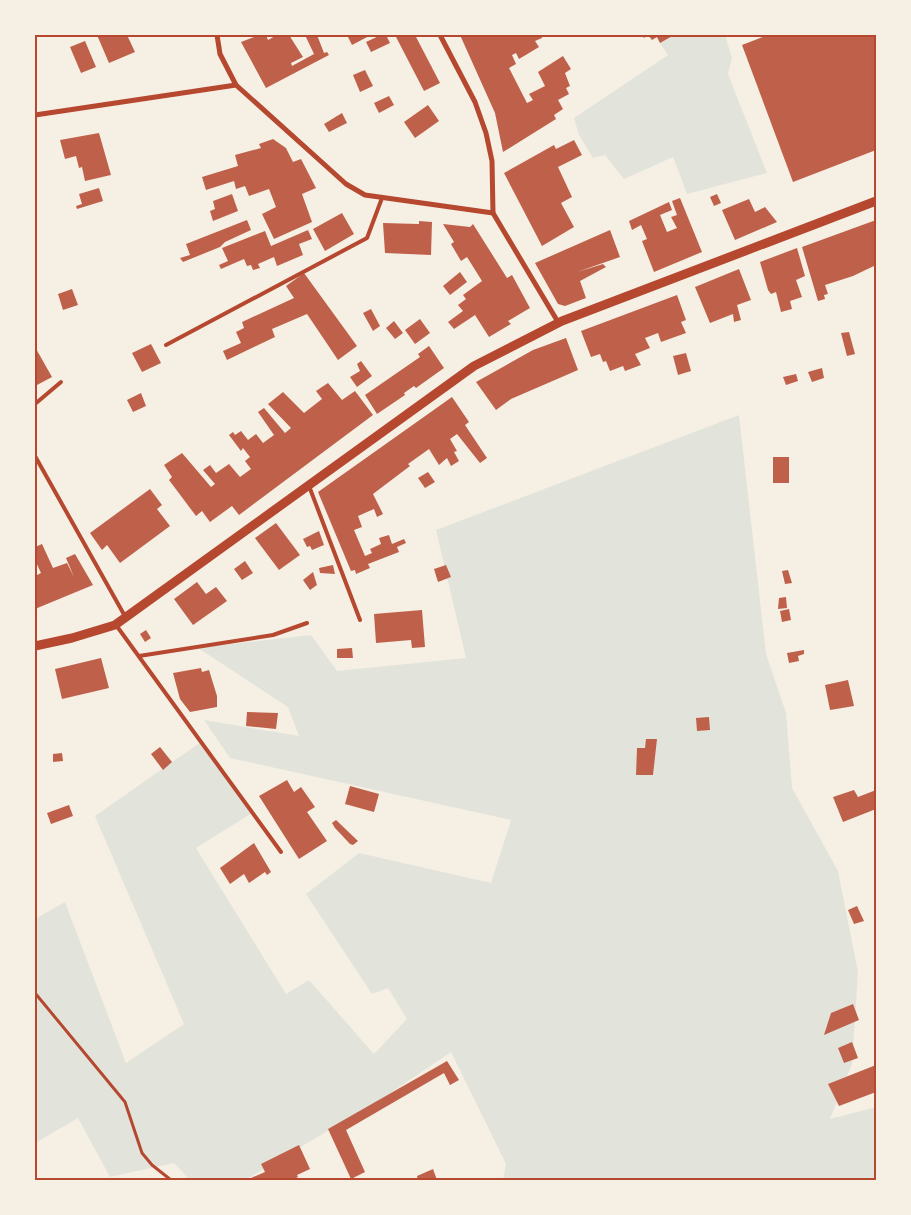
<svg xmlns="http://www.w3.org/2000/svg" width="911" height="1215" font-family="Commissioner,sans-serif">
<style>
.green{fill:#e2e4dc}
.building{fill:#bf614a}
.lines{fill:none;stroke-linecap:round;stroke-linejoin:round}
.path{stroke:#b5482f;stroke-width:3}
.service{stroke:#b5482f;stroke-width:4}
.minor{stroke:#b5482f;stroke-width:5}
.tertiary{stroke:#b5482f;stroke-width:9}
.neatline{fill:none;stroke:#b5482f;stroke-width:2}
</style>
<rect width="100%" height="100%" fill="#f6efe4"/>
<g class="green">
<polygon points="668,35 725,35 732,58 728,74 767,173 687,194 673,157 624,179 605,155 593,158 579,135 574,118 668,55 658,40"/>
<polygon points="739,415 766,654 786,713 792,788 838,871 858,972 852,1064 830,1119 876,1107 876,1180 503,1180 506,1164 451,1052 386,1096 245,1180 190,1180 174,1163 110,1177 78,1118 35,1143 35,919 65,902 126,1063 184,1024 95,816 201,742 252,813 196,848 286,994 309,980 374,1054 407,1019 388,988 372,994 306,894 359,853 491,883 511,820 230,758 204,720 299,736 288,707 198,648 311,635 337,671 466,658 436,530"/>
</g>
<g class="building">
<polygon points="97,35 127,35 135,52 109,63"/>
<polygon points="259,35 266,35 268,40 277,35 289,35 303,57 291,63 292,66 314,54 305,35 317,35 324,53 327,52 329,55 266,88 241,42"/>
<polygon points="347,35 371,35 352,45"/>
<polygon points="381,35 386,35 390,43 371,52 366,42"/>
<polygon points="395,35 415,35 440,83 424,91"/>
<polygon points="460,35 541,35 542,38 535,41 539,47 519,59 516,53 512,55 516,64 509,68 527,103 533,100 529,94 545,86 538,72 563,56 571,69 565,73 570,86 566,88 569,94 558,100 563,109 554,115 556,119 503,152 495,113"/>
<polygon points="642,35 674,35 660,43 657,37 652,40 648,35 644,38"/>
<polygon points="768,35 876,35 876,150 793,182 742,45"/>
<polygon points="85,41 96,67 81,73 70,47"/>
<polygon points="365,70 373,86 360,92 353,75"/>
<polygon points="389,96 394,105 379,113 374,103"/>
<polygon points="428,105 439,121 415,138 404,122"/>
<polygon points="342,113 347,123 329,132 324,124"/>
<polygon points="99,133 111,175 85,181 82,167 79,168 76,156 65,159 60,140"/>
<polygon points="273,139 286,148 293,162 301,159 316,188 302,194 312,222 274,239 262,214 276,207 269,189 249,196 245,186 236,189 234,181 206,190 202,177 238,166 235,155 261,148 259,144"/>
<polygon points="574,140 582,155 558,167 572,197 561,203 574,227 542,246 504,173 554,145 556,149"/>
<polygon points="99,188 103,201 77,209 76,206 82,204 79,194"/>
<polygon points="232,194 238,211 213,221 210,211 215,209 213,201"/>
<polygon points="717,194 721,203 714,206 710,197"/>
<polygon points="680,198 702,252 654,272 642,241 647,239 641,225 632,230 629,221 669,202 672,210 660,215 667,232 677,228 671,217 677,215 672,201"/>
<polygon points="749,199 755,212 765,207 777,222 735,240 722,210"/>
<polygon points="342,213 354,234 325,251 313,229"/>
<polygon points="247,220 251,230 225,242 220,247 183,262 180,258 190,255 186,244"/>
<polygon points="876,220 876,265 853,276 825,285 828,294 824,295 825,299 818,301 802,247"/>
<polygon points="419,221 432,222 431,255 385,253 383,223 419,224"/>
<polygon points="443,224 470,227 473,224 507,278 512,275 530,308 508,321 511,324 489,337 475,315 454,329 448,322 463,311 458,305 466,299 463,295 482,281 467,257 461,261 451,244 454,242"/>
<polygon points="308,230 312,239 299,244 303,255 277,266 274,257 258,264 260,268 253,270 251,265 247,266 244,259 221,269 219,265 228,261 222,248 265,231 271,246"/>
<polygon points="610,230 620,257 577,272 603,264 606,267 580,281 586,298 565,306 558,304 535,263"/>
<polygon points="797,248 805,276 796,280 802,297 790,301 792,309 781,312 776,292 771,294 768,290 760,262"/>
<polygon points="739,269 751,300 737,305 741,320 734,322 733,314 710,323 695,287"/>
<polygon points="460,272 467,282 450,295 443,286"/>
<polygon points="304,273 357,346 338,360 307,314 272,329 275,337 227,360 223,351 241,343 236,332 244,328 242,322 294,298 286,286"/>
<polygon points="72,289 78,305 63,310 58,294"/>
<polygon points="677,295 686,320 681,322 686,333 661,342 658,333 645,338 650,348 635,354 641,365 625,371 623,366 610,371 606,361 603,362 600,354 591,357 581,331"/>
<polygon points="371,309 380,326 373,331 363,313"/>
<polygon points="420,319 430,333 415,344 405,330"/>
<polygon points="394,321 403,333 395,339 386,328"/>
<polygon points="849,332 855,354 847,356 841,333"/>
<polygon points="566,338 578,370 511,399 496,410 476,382 533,350"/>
<polygon points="151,344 161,363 142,372 132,353"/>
<polygon points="429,346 444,368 416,388 414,386 404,393 405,395 377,414 365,395 420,357 418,354"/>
<polygon points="35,347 52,377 37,385 35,382"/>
<polygon points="686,353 691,371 678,375 673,356"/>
<polygon points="361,361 372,376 357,387 350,377 360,371 357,364"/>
<polygon points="822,368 824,378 812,382 808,372"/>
<polygon points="796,374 798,381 786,385 783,377"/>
<polygon points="328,383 342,400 355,391 373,415 239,515 232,506 210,522 202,511 196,516 169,480 172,477 164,465 182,453 211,487 215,484 203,470 210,465 216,473 229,464 240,477 251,469 245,461 250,457 243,448 241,451 229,435 233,432 235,435 241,431 248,440 256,434 263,443 274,435 258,412 264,408 285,433 291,428 268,404 283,392 304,413 322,399 316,391"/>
<polygon points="141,393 146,406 133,412 127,400"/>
<polygon points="452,397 469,422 465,425 487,458 480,463 457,434 450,439 457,451 454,452 459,461 451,466 447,458 439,465 429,449 408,464 410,466 373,494 383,514 377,517 374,509 358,516 362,527 354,530 365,556 372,553 370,549 381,544 379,538 389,535 392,544 404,539 406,543 397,547 399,552 368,564 370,568 356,574 355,570 351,571 318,492"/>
<rect x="773" y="457" width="16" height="26"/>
<polygon points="428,472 435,482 425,488 418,478"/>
<polygon points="150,489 162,505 157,509 170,526 120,563 107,545 102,550 90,533"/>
<polygon points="276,523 300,555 279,570 255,538"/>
<polygon points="319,531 324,545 312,550 310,546 307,547 303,539"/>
<polygon points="42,544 53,568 67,563 74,577 66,558 75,554 93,585 35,609 35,576 41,573 35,560 35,547"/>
<polygon points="245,561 253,573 242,580 234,569"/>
<polygon points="333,565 335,574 320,573 319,568"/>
<polygon points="446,565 451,577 438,582 434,569"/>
<polygon points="788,570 792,583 785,584 782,571"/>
<polygon points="313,572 317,585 310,590 303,580"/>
<polygon points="197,582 206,594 216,587 227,601 193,625 174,599"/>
<polygon points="786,597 787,608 778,609 779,598"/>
<polygon points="789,609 791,620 782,622 780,611"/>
<polygon points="422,610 425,647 412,648 411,640 376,643 374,614"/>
<polygon points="146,630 151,638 145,642 140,634"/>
<polygon points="352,648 353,658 337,658 337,649"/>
<polygon points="804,650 804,654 798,656 799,661 789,663 787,653"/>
<polygon points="101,658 109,688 62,699 55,669"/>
<polygon points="201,668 202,672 209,670 217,696 217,707 190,712 180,699 173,673"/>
<polygon points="848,680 854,706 830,710 825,685"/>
<polygon points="247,712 278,713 276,729 246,726"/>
<polygon points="709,717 710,730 697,731 696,718"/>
<polygon points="646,739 657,739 653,775 636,775 637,748 645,748"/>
<polygon points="160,747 172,762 163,770 151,754"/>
<polygon points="62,753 63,761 53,762 53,754"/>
<polygon points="287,780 294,792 301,787 315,807 307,812 327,841 299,859 259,796"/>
<polygon points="350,786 379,794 374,812 345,804"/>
<polygon points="854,790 858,797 876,790 876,809 843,822 833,797"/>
<polygon points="69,805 73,816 51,824 47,813"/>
<polygon points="336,820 358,841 353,845 350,844 335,828 332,823"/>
<polygon points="254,843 271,872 267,875 265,872 249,883 244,874 230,884 220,868"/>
<polygon points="857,906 864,921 854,924 848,910"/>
<polygon points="853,1004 859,1020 824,1035 831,1013"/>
<polygon points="852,1042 858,1058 844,1063 838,1048"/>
<polygon points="447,1061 459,1080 450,1085 444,1073 346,1130 365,1172 351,1179 328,1129"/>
<polygon points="876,1065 876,1092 839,1106 828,1084"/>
<polygon points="299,1145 310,1169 297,1175 298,1177 292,1180 252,1180 251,1178 265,1172 261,1164"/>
<polygon points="433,1169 437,1180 418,1180 417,1176"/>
</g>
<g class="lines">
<polyline class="path" points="35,993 125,1102 142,1153 152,1165 171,1180"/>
<g class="service">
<polyline points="166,345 367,238 382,198"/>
<polyline points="35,404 61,382"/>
<polyline points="35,456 126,618"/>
<polyline points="309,486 360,620"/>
<polyline points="116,625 281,852"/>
<polyline points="139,656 273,635 307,623"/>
</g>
<g class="minor">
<polyline points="217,35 220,54 236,85 346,184 365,195 493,213"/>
<polyline points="440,35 475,102 486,133 492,161 493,213 558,322"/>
<polyline points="35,115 236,85"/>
</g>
<polyline class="tertiary" points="35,646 72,638 115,625 474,366 562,321 876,201"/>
</g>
<rect width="911" height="1215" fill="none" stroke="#f6efe4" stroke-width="72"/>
<rect x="36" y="36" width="839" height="1143" class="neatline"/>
</svg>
